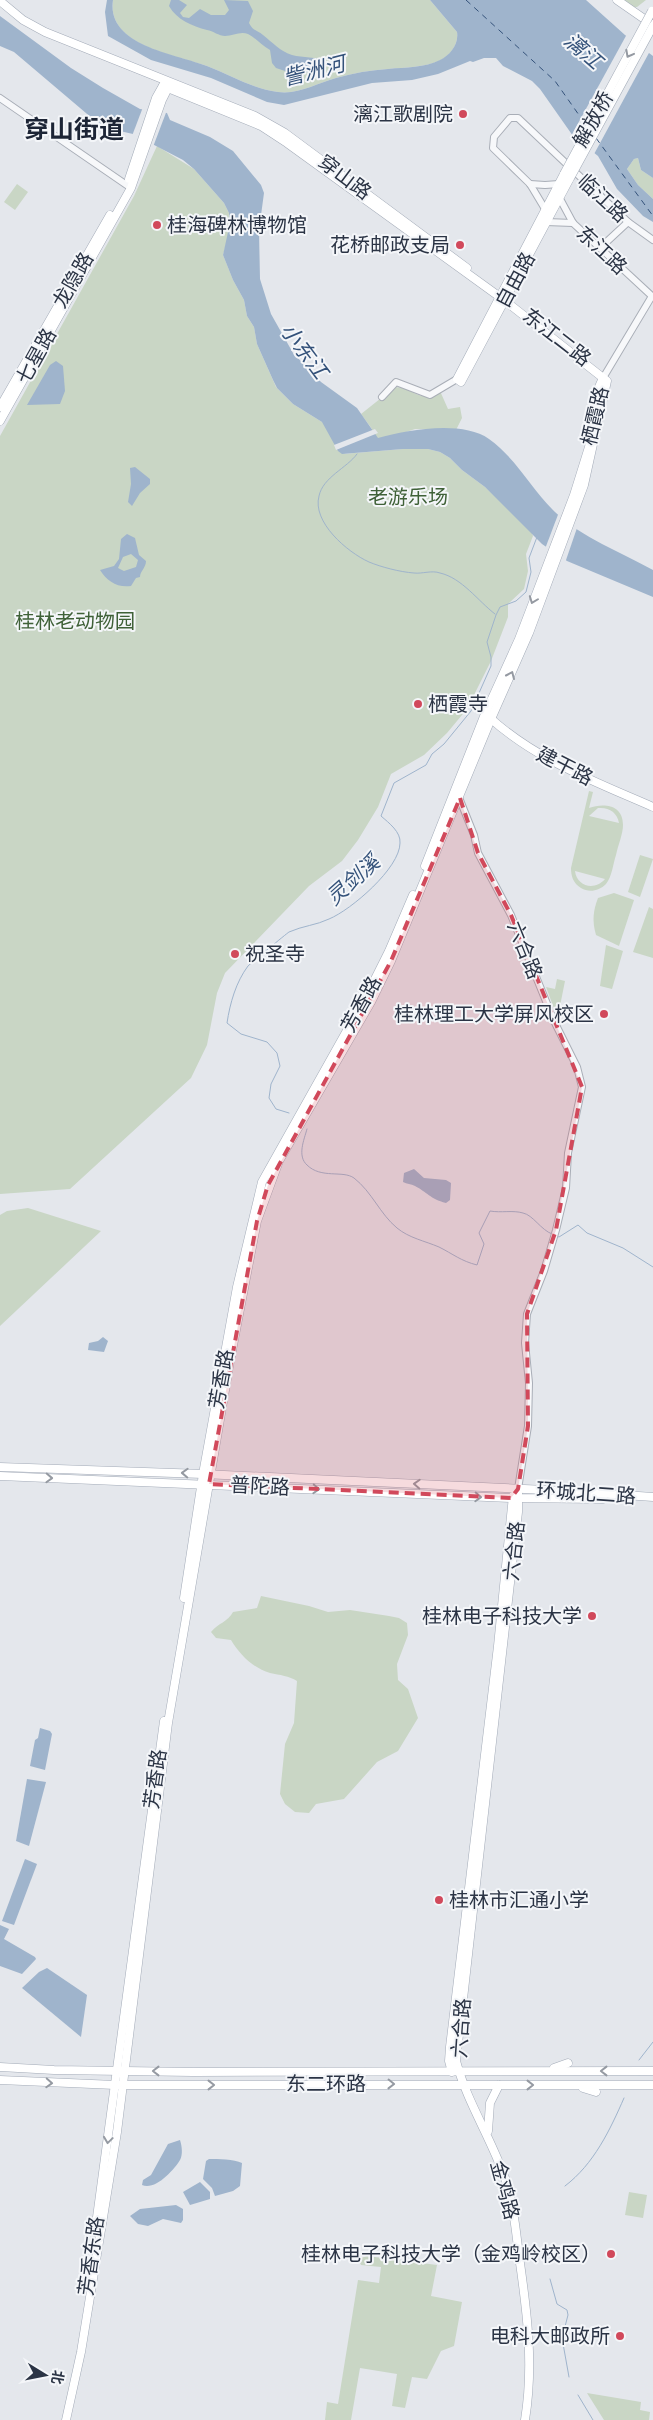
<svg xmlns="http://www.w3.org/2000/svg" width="653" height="2420" font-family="Jost,'Noto Sans SC',sans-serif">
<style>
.green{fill:#c9d6c5;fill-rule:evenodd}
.water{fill:#9fb4cc;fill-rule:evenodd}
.pier{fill:#e4e7ec}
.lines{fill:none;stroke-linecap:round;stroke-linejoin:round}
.stream{stroke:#9fb4cc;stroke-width:1}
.ferry{stroke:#34527a;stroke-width:1;stroke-dasharray:6 5;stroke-linecap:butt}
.minor-casing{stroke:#a9aeb7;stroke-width:8}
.major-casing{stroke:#a3abb8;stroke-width:9}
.minor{stroke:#f7f8fa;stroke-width:6}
.major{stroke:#fff;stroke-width:8}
.major-bridge-casing{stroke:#a3abb8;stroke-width:9;stroke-linecap:butt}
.major-bridge{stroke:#fff;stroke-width:8}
.oneway{stroke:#959aa2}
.marked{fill:#d1495b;fill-opacity:0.2;stroke:#d1495b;stroke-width:4;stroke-dasharray:10 6;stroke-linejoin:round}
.poi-dot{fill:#d1495b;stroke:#f4f6f9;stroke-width:2}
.labels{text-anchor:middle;stroke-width:4;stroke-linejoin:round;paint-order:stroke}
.poi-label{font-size:20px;fill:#2b3445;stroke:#f4f6f9;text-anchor:end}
.street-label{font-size:20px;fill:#2b3445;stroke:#f4f6f9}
.park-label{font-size:20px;fill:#3f6138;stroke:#f4f6f9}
.water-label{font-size:21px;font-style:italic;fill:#34527a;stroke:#f4f6f9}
.district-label{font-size:25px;font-weight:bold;fill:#1d2536;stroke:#f4f6f9}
</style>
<rect width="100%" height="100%" fill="#e4e7ec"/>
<g class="green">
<path d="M113,0H430L457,32C459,44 450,55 441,60C425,68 405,67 388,69C371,70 353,73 336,78C317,83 298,95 278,92C253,89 230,75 207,66C177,55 106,46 113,0Z"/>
<polygon points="623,0 646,0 637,7 632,7"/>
<path d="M157,146L194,169L224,203L229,213L228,237L223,255L233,280L244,300L247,316L254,327L257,344L276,387L293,404L322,422L372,429L361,414L395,387C416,388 417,404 440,391L448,409L460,407L462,418L456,430L415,429L343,454L403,449H428L440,452L450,458L462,470L485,487L531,530L533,536L526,554L528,571L524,589L508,604V617L491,661L467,709L447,733L424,755L391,774L378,807L358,840L342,861L309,886L225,973L217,993L207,1045L191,1078L70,1189L0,1194V436L134,196Z"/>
<polygon points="638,158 641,170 653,178 653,199 638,185 627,169 634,159"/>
<polygon points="17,184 28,192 15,210 4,202"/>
<path d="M589,791L593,792L589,808C603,803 623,804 623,825C623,834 618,845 616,855C613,864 612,877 606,884C599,891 589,893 581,888C573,883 571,876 571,868ZM598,808C609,807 617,812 619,823L589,816ZM575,871L605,879C595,891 577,887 575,871Z"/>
<polygon points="640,855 653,859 640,897 628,892"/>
<path d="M614,893L634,900L619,946L596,935C592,921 593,911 598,898Z"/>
<polygon points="649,907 653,909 653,958 633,952"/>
<polygon points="606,945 623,951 612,989 600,986"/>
<polygon points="557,979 565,981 559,1011 555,1011 546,987 555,989"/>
<polygon points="28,1208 101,1231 0,1326 0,1215 7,1211"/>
<path d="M261,1596L309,1606L328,1612L350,1610L389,1616L399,1618L407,1623L408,1635L397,1664L398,1680L408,1689L418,1718L398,1751L377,1762L344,1799L316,1804L309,1813L295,1812L285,1804L280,1794L285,1744L294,1723L297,1681C289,1676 280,1675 270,1673C253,1668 240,1655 231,1640L216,1638L211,1632C218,1623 228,1622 233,1612L257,1608Z"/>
<polygon points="629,2192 647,2195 643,2218 625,2215"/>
<polygon points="367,2256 437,2265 431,2296 462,2302 454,2346 441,2351 427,2379 412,2377 405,2408 392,2406 397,2374 360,2368 351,2420 325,2420 327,2402 338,2404 358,2280 379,2283 381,2267 361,2265 358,2259"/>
<polygon points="587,2393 641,2402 640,2410 650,2412 649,2420 604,2420"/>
</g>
<g class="water">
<path d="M107,0H113C106,46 177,54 207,66C230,75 253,89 278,92C298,95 317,83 336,78C353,73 371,70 388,69C405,67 425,68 440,60C450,55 459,44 457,32L430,0H586L625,35L653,56V178L641,170L638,158L634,159L627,169L638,185L653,199V222L643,216L617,189L598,156L573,136L540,89L532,81L503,66L496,58H484L473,62L470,61L438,74L412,80L372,83L284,105L267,102L211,78L151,60L108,36L105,12Z"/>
<path d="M171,0H179L187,5L180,13L183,17L189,18L200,9L211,15H225L229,10L224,0L248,1L253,11L249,23C253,31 257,30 263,35C272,42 281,52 292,55C303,58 316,56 327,62L312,71L297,75L276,68L272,63L270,50C262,46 256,38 248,34C240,31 233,36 225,36C219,36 213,31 207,30C192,26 177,20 169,6Z"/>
<path d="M0,16L71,68L103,88L140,109L167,113L170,120L210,137L233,151L261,185L264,193L259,230L260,279L271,314L293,353L321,382L357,408L378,438C407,430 462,420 489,439C516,458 532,490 555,512C582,538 621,552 653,570V597L567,561L542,544L485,487L462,470L450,458L440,452L428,449H403L342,454L338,451L322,422L293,404L277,388L273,380L257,344L254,327L247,316L244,300L233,280L223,255L230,223L229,213L224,203L194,169L183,160L133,134L111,129L93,119L14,52L0,46Z"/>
<polygon points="56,361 63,366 65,391 60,404 27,405 50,365"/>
<polygon points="135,467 150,479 150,484 140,493 132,506 128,502 131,484 130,468"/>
<path d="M127,534L135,538L139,555L146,561C146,568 140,571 140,577L136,578L131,586C117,588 107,581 100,570L114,566L119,559L121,539ZM131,554L138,560L136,567L124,571L118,568L123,557Z"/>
<path d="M414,1169L424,1178L446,1180L451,1183L450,1200L446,1203C430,1199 427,1192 415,1186C411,1184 407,1184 403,1182L404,1173Z"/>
<polygon points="103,1337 108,1341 104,1352 88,1350 89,1343 98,1341"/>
<polygon points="40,1728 50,1731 52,1734 45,1770 30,1766 35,1740 38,1738"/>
<polygon points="27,1779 46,1782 29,1846 16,1841"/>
<polygon points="25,1859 37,1864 14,1925 2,1921"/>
<polygon points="0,1925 9,1929 4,1939 35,1957 36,1959 22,1974 0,1966"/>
<polygon points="47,1968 87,1995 81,2037 22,1988 39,1972"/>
<path d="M180,2140C182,2146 183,2155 180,2160C174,2170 155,2191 142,2185L143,2180L151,2175L168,2144Z"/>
<path d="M209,2159C218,2159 234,2159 242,2163L240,2186L233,2191L215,2196L212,2188L203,2179L206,2161Z"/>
<polygon points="200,2182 210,2192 210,2199 190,2205 183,2192"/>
<polygon points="176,2205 183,2209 183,2220 181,2223 163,2219 148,2226 138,2224 130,2216 140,2209"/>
</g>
<g class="pier">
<polygon points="627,34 650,51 593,156 570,138"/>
<polygon points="143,107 167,110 153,147 132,136"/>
<polygon points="375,429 378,433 336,450 334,445"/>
<polygon points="559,512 578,525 565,563 545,549"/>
</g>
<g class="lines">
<g class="stream">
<path d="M357,454C347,468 323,477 319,496C312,522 347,552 369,562C381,567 400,572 414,573C422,574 432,570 440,573C462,578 478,601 495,614"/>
<path d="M289,1113L276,1109L269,1098L271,1084L280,1066L277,1053L267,1042L241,1034L227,1023C230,1003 236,982 248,966C251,963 286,934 289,932C302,926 317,925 329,919C351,910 400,868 400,843C401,832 389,823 381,816L394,783L426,765L432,754L444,744L471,711L491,666V657L487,642L496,615L500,607L516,601L526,592L531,572L529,558L537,537"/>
<path d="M307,1129C304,1140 297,1156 307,1165C321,1179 343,1170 354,1178C372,1192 380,1214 397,1228C409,1238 425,1241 439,1247C453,1254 461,1261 477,1265L484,1244L479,1233L490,1211C501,1213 513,1210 523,1213C533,1215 541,1230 552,1234"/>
<polyline points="556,1236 559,1237 578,1225 587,1233 623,1248 653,1267"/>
<polyline points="639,2060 653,2042"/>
<path d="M565,2186C594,2164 610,2130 624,2098"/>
<polyline points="550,2279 557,2304 567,2310 568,2315 562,2338 569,2377"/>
<polyline points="578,2395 593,2420"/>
</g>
<g class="ferry">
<polyline points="466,0 555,81 586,125"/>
<polyline points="596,138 653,216"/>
</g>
<defs>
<g id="minor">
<polyline points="0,98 131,188"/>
<polyline points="530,184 545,185 559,184"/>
<polyline points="559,197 573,223 653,297"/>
<polyline points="545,209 530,184 493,148 494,137 510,118 518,118 628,222 653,240"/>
<polyline points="546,222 573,223"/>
<polyline points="600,248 628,222"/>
<polyline points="603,378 652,296"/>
<polyline points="382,397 396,382 430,395 457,379"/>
<polyline points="458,795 474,835 478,853 511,915 554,1021 577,1067 582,1087 568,1153 566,1188 556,1230 544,1271 527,1314 525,1343 529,1383 528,1426 518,1489"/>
</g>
<g id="major">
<polyline points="617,0 653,25"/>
<polyline points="0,1 23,20 45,32 255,116 285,133 467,268"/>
<polyline points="564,174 457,379 461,382 570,178"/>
<polyline points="129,179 156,98 165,82"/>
<polyline points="0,407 110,215"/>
<polyline points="0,421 131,188 162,100 170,84"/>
<path d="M489,717C536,760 596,782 653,807"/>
<polyline points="425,866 485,714 519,639 574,495 589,447 598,389 602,380"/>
<polyline points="0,1467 203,1474 568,1491 653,1497"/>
<polyline points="0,1476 511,1498 603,1499"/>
<path d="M518,1489V1512L456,2061C467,2102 491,2138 505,2178C513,2203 516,2230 519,2256C527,2311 534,2365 525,2420"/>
<polyline points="184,1598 203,1474 237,1287 262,1182 368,993 389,951 413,895"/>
<polyline points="0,2067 54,2070 193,2072 653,2071"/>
<polyline points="554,2068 568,2063"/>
<polyline points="452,2072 449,2061 450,2047 498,1646 513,1496"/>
<polyline points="0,2080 115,2085 653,2085"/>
<polyline points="583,2088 596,2092"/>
<polyline points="488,2131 490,2103 499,2085"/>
<polyline points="95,2232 164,1721"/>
<polyline points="66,2420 81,2352 117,2132 168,1723 230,1361 257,1221 279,1161 371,1002 391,961 491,719 529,633 584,485 607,381 504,300 287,143 261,126 163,86"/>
</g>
</defs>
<use href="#minor" class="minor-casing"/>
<use href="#major" class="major-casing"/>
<use href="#minor" class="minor"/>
<use href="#major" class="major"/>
<defs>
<g id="major-bridge">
<polyline points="564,174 652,11"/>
<polyline points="570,178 653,26"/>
</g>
</defs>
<use href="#major-bridge" class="major-bridge-casing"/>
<use href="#major-bridge" class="major-bridge"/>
</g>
<defs><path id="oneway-chevron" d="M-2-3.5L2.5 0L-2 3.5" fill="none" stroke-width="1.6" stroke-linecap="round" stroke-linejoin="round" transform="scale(1.25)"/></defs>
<g class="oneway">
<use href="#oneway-chevron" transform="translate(629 54) rotate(118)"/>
<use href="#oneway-chevron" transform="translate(533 600) rotate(111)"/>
<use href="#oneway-chevron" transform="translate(511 675) rotate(-66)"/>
<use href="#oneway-chevron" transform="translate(185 1473) rotate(-178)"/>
<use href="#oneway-chevron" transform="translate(49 1478) rotate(2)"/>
<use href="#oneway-chevron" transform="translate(417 1484) rotate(-177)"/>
<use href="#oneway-chevron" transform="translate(316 1489) rotate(3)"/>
<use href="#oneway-chevron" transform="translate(478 1497) rotate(3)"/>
<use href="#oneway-chevron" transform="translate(156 2071) rotate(-180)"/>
<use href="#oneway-chevron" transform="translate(604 2071) rotate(-180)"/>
<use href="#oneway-chevron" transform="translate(49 2083) rotate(3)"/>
<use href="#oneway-chevron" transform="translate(391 2084) rotate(1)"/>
<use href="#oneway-chevron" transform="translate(211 2085)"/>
<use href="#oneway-chevron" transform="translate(530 2085)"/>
<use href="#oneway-chevron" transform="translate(108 2140) rotate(98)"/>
</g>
<path class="marked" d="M460,798L478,853L511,915L582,1087L556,1230L527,1314L528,1426L518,1489L511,1498L209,1484L257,1221L268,1185L391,961Z"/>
<g class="poi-dot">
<circle cx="463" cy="114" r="5"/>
<circle cx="157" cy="225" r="5"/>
<circle cx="460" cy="245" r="5"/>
<circle cx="418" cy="704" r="5"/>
<circle cx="235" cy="954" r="5"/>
<circle cx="604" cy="1014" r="5"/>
<circle cx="592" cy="1616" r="5"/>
<circle cx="439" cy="1900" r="5"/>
<circle cx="611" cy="2254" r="5"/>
<circle cx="620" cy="2336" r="5"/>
</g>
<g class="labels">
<g class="poi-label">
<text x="453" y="121">漓江歌剧院</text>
<text x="167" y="232" text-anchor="start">桂海碑林博物馆</text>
<text x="450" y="252">花桥邮政支局</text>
<text x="428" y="711" text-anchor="start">栖霞寺</text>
<text x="245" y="961" text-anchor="start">祝圣寺</text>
<text x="594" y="1021">桂林理工大学屏风校区</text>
<text x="582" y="1623">桂林电子科技大学</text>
<text x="449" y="1907" text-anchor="start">桂林市汇通小学</text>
<text x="601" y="2261">桂林电子科技大学（金鸡岭校区）</text>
<text x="610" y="2343">电科大邮政所</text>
</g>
<g class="street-label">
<text transform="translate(593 119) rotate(-61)" y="7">解放桥</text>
<text transform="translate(345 177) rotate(37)" y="7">穿山路</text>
<text transform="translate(603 198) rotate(43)" y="7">临江路</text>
<text transform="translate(602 250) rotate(43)" y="7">东江路</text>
<text transform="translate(73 280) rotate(-60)" y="7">龙隐路</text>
<text transform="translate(515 280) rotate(-62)" y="7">自由路</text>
<text transform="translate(557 337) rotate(38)" y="7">东江二路</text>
<text transform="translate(36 356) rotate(-61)" y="7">七星路</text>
<text transform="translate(595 416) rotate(-77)" y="7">栖霞路</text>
<text transform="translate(565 766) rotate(27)" y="7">建干路</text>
<text transform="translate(525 950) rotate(68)" y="7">六合路</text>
<text transform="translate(361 1004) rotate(-61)" y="7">芳香路</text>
<text transform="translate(221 1379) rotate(-80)" y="7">芳香路</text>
<text transform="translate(260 1486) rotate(3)" y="7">普陀路</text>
<text transform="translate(586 1493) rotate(4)" y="7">环城北二路</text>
<text transform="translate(514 1551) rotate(-84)" y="7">六合路</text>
<text transform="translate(155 1779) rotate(-82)" y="7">芳香路</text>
<text transform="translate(461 2028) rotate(-86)" y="7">六合路</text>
<text x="326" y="2091">东二环路</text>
<text transform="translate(505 2190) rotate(75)" y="7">金鸡路</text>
<text transform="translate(91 2256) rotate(-82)" y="7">芳香东路</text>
</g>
<g class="park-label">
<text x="408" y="504">老游乐场</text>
<text x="75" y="628">桂林老动物园</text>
</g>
<g class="water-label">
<text transform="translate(583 51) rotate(41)" y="7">漓江</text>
<text transform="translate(314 71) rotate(-14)" y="7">訾洲河</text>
<text transform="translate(304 351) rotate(53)" y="7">小东江</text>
<text transform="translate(353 880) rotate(-42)" y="7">灵剑溪</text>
</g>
<g class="district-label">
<text x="74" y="138">穿山街道</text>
</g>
</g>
<g transform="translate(45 2375) rotate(100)" stroke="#f4f6f9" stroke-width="4" paint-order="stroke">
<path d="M0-4L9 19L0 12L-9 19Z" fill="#2b3445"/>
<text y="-8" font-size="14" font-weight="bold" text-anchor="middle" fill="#2b3445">北</text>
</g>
</svg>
